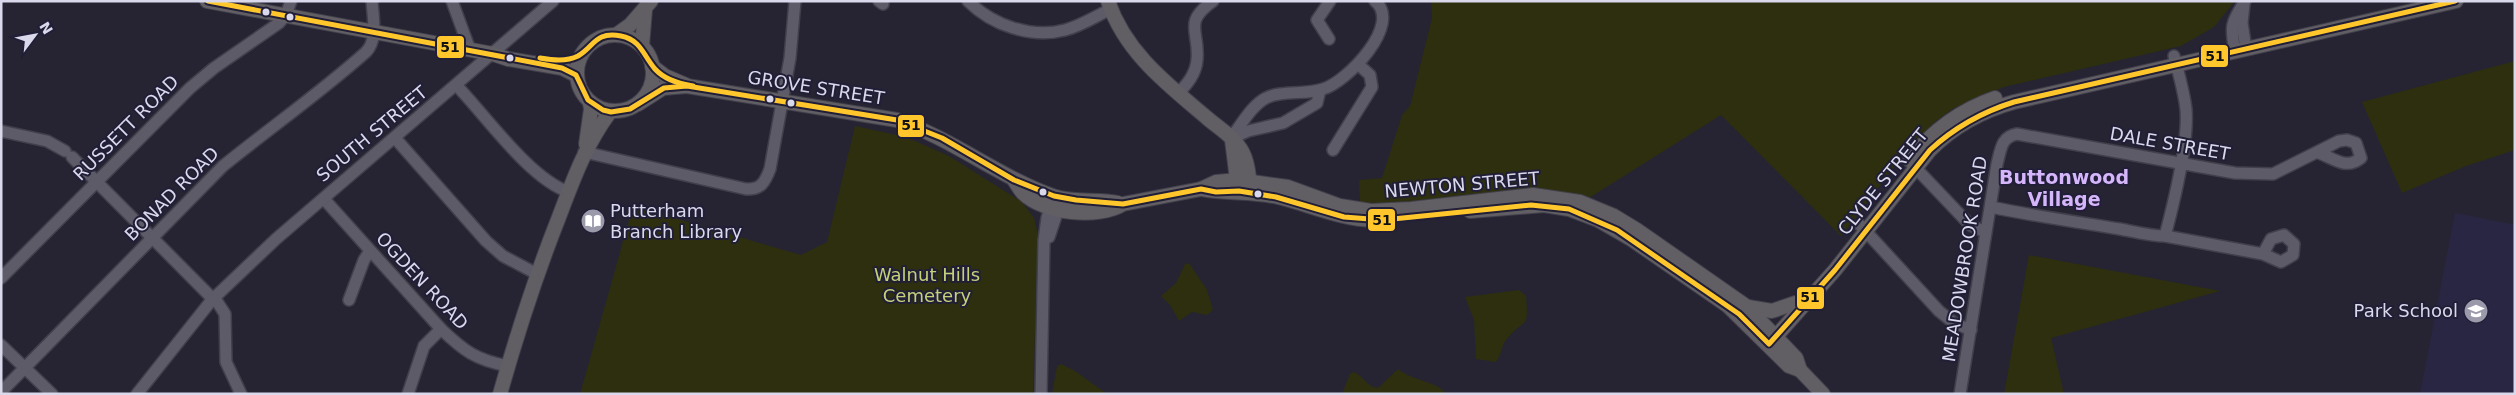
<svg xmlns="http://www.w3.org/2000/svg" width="2516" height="395" font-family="'DejaVu Sans',sans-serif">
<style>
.built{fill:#292644}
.green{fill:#2d2f0f}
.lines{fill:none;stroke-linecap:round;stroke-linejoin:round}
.minor-casing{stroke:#403f4b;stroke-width:14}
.major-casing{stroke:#403f4b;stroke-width:16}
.minor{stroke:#5d5b68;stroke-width:11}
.major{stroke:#625f64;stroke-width:14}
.bus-1-casing{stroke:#211e38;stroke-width:9}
.bus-1{stroke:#ffc72c;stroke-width:5}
.bus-dot{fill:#dad9eb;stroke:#211e38;stroke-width:2}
.labels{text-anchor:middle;stroke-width:4;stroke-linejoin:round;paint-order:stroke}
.street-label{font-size:18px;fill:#dad9eb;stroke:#211e38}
.poi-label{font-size:18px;fill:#dad9eb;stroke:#211e38;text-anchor:start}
.park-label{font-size:18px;fill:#c6d078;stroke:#211e38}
.neighbourhood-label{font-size:19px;font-weight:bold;fill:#d6b6fb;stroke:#211e38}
.line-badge{stroke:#211e38;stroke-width:2}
.pale-badge-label{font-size:14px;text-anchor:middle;font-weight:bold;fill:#111}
</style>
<rect width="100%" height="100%" fill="#262432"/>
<polygon class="built" points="2455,213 2515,225 2515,394 2420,394"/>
<g class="green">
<path d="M1431,1H2235L2214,27L2181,46L2004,87L1954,108L1936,121L1912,144L1841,236L1721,115L1589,198C1513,173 1437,213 1360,202L1359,180L1382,178L1402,115L1410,106L1432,18Z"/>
<polygon points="2515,61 2515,150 2466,166 2402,193 2362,102"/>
<polygon points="855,126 906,137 949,156 1022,202 1034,218 1038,235 1033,394 580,394 633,206 801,255 827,242"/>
<polygon points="2029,255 2220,291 2051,338 2064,394 2004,394"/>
<polygon points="1189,263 1207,290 1213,310 1207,315 1192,312 1179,321 1170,305 1161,296 1176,283 1185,264"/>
<path d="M1519,290L1526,296C1529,332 1525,316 1506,340C1501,347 1501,356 1496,362L1476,359L1474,320L1465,297Z"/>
<polygon points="1061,364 1075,371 1107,394 1052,394 1057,366"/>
<path d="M1398,369C1412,381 1440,382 1446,394H1342L1350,374L1354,372C1363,376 1367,387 1378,388Z"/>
</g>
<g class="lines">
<defs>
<g id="minor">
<polyline points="452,1 470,50"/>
<polyline points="879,1 883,4"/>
<path d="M968,1C992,25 1031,39 1065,30C1081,26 1096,16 1111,9"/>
<polyline points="2244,4 2242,23 2246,49"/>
<polyline points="1329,39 1317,20 1330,1"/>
<path d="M2235,52C2230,25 2231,24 2245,1"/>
<path d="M457,86C486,116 530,179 569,192"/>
<path d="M1178,94C1187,84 1196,74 1197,60C1200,31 1182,23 1213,1"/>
<polyline points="1,131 47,141 65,151"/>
<polyline points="395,138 486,241 503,256 537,274"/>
<path d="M1231,138C1241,125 1252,105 1266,98C1281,90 1307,95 1323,89C1347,82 1403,24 1375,1"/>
<polyline points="1232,138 1248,131 1283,123 1317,103 1320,90"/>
<polyline points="1333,150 1372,87 1370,75 1359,65"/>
<path d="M584,152L746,189C761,190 765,182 770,169L790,58L795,1"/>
<polyline points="72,157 211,297"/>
<polyline points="1910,162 1970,225 1985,232"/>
<path d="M324,199L441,329C464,351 476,360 508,366"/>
<path d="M1991,207C2034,216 2077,222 2120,229C2136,232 2150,236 2165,236L2263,254L2271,239L2284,235L2294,244L2293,255L2281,262L2263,254"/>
<polyline points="1860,225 1939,311 1954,323 1971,330"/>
<path d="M2165,236C2174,202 2189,143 2186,109C2184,92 2179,74 2174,56"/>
<polyline points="1049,237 1056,216 1055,202"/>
<polyline points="1,278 190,88 214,68 279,23 286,15 291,1"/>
<polyline points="216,296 276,239 553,1"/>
<polyline points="216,300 225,314 226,362 241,394"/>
<polyline points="349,300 364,260 370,251"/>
<polyline points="1,345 52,394"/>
<path d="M1,392L223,166C270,128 320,93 366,52C378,40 373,18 372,1"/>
<polyline points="137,394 211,301"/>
<polyline points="408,394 424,346 441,329"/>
<polyline points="1041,394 1044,240 1047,218 1053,199"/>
<path d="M1960,394L1997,164C2001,149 2001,137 2017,134L2235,173L2273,174L2339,141L2347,140L2356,143L2361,158C2346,170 2335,159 2319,153"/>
</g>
<g id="major">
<polyline points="207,1 493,54 508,59 562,68 576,75"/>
<path d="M1108,1C1125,52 1167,84 1206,117C1217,127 1233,136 1240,148C1248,160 1249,176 1250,189"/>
<circle cx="615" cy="73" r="38"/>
<polyline points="616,35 630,25 651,1"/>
<polyline points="642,46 645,10"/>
<polyline points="652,66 665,76 686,85"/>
<path d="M638,104L663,88L687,86L897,120C953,139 997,176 1053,196C1074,203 1097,199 1118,203"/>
<polyline points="1232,140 1238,188"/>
<polyline points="586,144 591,109 590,103"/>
<path d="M1910,159C1933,130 1960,110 1995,98"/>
<path d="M1014,180C1017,184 1019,189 1023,193C1044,214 1099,219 1123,204L1201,189L1216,182L1238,180L1288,187L1340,206L1371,211L1411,209L1533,195L1580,202L1614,216L1637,230L1746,306L1796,358L1800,370"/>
<path d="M1201,189C1227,194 1252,191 1278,197C1311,205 1340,219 1374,220"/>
<polyline points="1470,211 1544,205 1569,209 1598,220 1631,239 1728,306 1789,366 1800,370 1823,394"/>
<polyline points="1748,307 1772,311 1795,303"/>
<path d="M1769,344L1835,270L1930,150C1954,126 1981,111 2014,102L2456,1"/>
<path d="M500,394C517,334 536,275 559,217C573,180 586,144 610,112"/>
</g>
</defs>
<use href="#minor" class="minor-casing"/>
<use href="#major" class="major-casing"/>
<use href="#minor" class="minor"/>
<use href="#major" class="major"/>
<defs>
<g id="bus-1">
<path d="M208,1L562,68L576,75L588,100L603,110L611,112L630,109L664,88L687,86L897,120L942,138L1014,180L1054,196L1076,200L1123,204L1201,189L1216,192L1239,191L1276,197L1344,217L1383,220L1531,205L1569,209L1617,230L1739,314L1769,344L1835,270L1930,150C1955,127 1982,112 2014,102L2455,1"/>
<path d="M540,58C552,60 566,62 578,56C594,47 595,31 621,36C641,40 643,55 655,69C664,79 680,84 693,86"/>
</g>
</defs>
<use href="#bus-1" class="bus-1-casing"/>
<use href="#bus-1" class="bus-1"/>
</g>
<defs>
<symbol id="library-disc" viewBox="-11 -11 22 22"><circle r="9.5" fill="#9b9aaa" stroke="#211e38"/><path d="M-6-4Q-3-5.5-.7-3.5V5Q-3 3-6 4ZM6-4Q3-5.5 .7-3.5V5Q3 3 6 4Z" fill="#fff"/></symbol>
<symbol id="school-disc" viewBox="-11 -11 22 22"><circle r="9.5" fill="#9b9aaa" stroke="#211e38"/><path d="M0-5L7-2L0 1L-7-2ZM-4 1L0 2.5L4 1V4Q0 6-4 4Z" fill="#fff"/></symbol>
</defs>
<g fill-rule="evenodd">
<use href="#library-disc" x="579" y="207" width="28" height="28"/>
<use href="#school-disc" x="2462" y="297" width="28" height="28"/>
</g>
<g class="bus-dot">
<circle cx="266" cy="12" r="4.5"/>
<circle cx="290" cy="17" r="4.5"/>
<circle cx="510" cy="58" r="4.5"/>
<circle cx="770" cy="99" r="4.5"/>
<circle cx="791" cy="103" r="4.5"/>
<circle cx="1043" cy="192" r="4.5"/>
<circle cx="1258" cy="194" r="4.5"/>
</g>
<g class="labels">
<g class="street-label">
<text transform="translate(816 88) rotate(9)" y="6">GROVE STREET</text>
<text transform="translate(126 128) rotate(-45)" y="6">RUSSETT ROAD</text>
<text transform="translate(372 134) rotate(-40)" y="6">SOUTH STREET</text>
<text transform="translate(2170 144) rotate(10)" y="6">DALE STREET</text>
<text transform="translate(1883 182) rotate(-51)" y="6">CLYDE STREET</text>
<text transform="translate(1462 185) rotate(-5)" y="6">NEWTON STREET</text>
<text transform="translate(172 194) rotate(-45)" y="6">BONAD ROAD</text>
<text transform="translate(1965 259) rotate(-81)" y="6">MEADOWBROOK ROAD</text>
<text transform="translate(422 281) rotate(47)" y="6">OGDEN ROAD</text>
</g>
<g class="poi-label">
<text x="610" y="217">Putterham<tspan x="610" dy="21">Branch Library</tspan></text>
<text x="2458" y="317" text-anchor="end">Park School</text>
</g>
<g class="park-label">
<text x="927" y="281">Walnut Hills<tspan x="927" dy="21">Cemetery</tspan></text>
</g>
<g class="neighbourhood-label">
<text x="2064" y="184">Buttonwood<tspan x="2064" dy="22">Village</tspan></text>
</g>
</g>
<g class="line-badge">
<rect x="436" y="35" width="29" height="24" rx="5" fill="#ffc72c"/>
<rect x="2200" y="44" width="29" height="24" rx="5" fill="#ffc72c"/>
<rect x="897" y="114" width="28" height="24" rx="5" fill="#ffc72c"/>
<rect x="1367" y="208" width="29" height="24" rx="5" fill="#ffc72c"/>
<rect x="1796" y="286" width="29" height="24" rx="5" fill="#ffc72c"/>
</g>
<g class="pale-badge-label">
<text x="450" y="52">51</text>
<text x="2215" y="61">51</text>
<text x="911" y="130">51</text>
<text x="1382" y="225">51</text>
<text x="1810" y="302">51</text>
</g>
<rect width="2516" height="395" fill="none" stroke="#dad9eb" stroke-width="5"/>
<g transform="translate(35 35) rotate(58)" stroke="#211e38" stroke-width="4" paint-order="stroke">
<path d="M0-4L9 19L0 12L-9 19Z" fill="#dad9eb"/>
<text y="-8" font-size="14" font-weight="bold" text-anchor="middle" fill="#dad9eb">N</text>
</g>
</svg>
